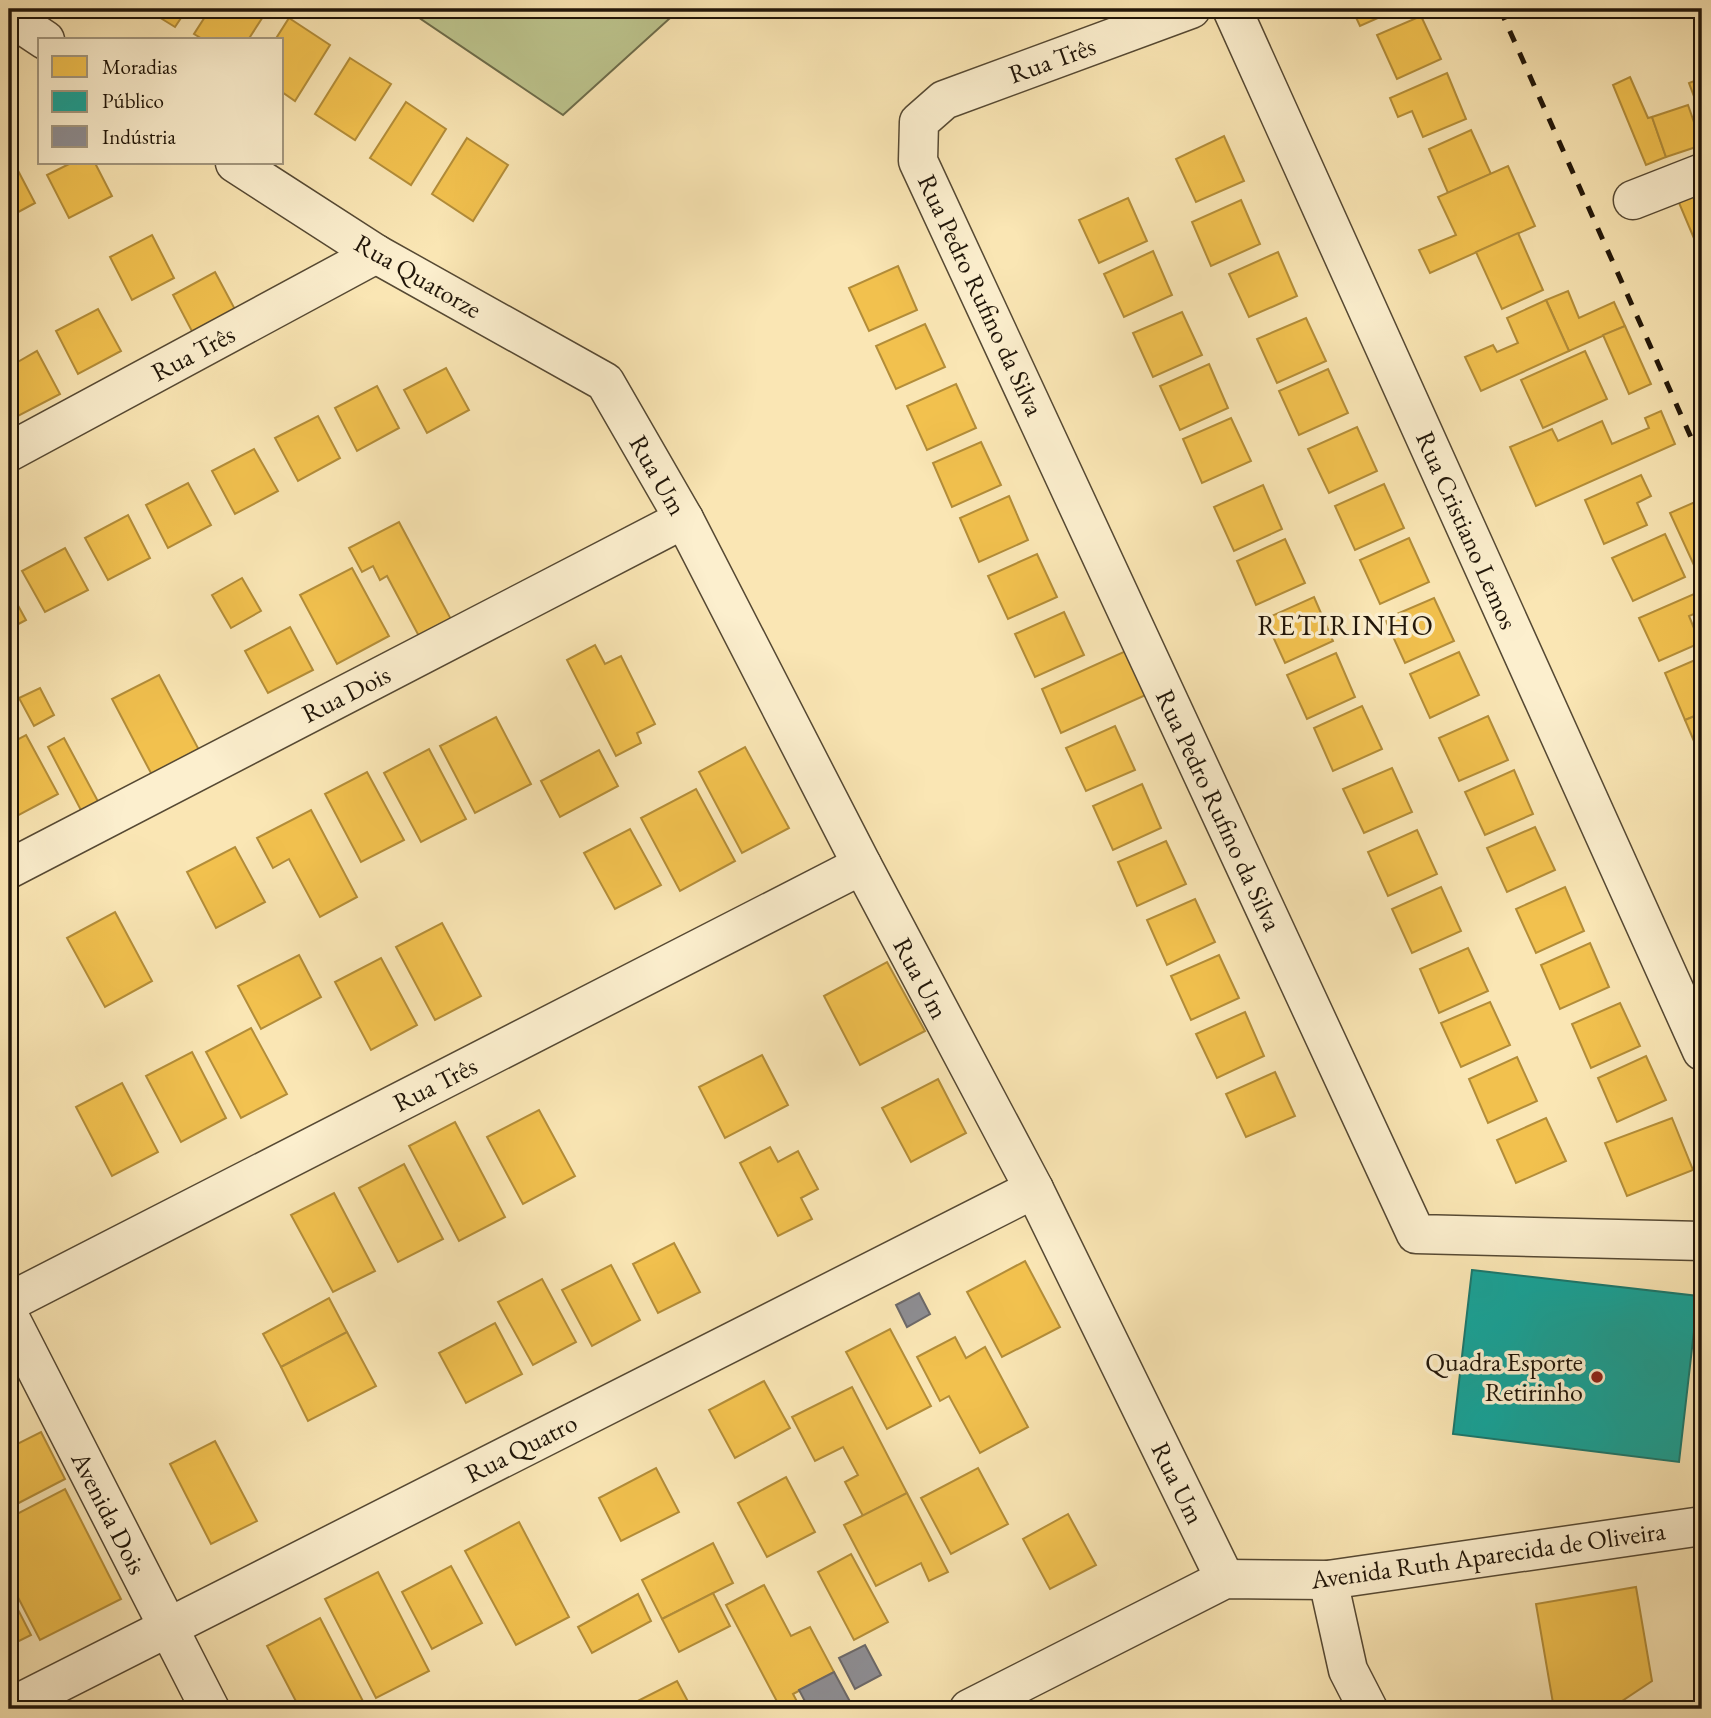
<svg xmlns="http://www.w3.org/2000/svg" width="1711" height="1718" font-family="'EB Garamond',serif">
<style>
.green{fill:#bdc58e;stroke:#6e6d4b;stroke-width:2}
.homes{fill:#f2c14e;stroke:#b38d39;stroke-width:2}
.public{fill:#17a398;stroke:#1a786d;stroke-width:2}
.industry{fill:#8d8d92;stroke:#6c6969;stroke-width:2}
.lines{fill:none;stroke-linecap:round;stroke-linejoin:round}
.street-casing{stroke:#564933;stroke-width:41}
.street{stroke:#fcefce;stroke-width:38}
.rail{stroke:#201508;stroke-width:5;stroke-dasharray:12 12;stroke-linecap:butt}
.poi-dot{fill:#8f2418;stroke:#fcefce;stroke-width:2.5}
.labels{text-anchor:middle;stroke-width:7;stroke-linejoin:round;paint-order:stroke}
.street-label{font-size:26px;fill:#201508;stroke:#fcefce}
.poi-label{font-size:26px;fill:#201508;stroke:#fcefce;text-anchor:end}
.neighbourhood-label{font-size:28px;letter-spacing:2px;fill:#201508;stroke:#fcefce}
</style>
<rect width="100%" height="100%" fill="#fae6b4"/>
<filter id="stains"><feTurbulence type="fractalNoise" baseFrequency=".00286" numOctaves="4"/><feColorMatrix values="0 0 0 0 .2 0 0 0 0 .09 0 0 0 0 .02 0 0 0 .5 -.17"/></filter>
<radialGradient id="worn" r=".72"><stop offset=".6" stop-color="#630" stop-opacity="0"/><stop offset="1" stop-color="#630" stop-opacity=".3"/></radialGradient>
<polygon class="green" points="406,9 680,9 563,115"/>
<g class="homes">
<polygon points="146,9 187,9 175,27"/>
<polygon points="210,9 268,9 248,40 204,40 194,34"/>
<polygon points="1352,9 1398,9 1360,26"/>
<polygon points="1421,16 1441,59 1397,79 1377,35"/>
<polygon points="289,18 330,45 295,101 282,92 282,40 275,40"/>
<polygon points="350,58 391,84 355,140 315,114"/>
<polygon points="1447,73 1466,119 1423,137 1412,111 1398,117 1390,98"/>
<polygon points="1630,77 1648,118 1652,117 1666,157 1646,165 1613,85"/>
<polygon points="1702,78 1702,118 1689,83"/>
<polygon points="406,102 446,129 411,185 370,158"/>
<polygon points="1688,105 1702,145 1666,157 1652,117"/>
<polygon points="1471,130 1491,174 1448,193 1429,149"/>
<polygon points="1224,136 1244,181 1196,202 1176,159"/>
<polygon points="467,138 508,165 473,221 432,194"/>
<polygon points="13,161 35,203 9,217 9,163"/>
<polygon points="71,163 95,163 112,196 69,218 47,175"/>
<polygon points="1508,166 1535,226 1430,273 1419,250 1456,235 1438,197"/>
<polygon points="1702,190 1702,255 1701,255 1674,191"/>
<polygon points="1128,198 1147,241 1099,263 1079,220"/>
<polygon points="1241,200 1260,244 1211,266 1192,222"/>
<polygon points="1518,233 1543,290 1502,309 1476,252"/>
<polygon points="152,235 174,278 132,300 110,257"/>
<polygon points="1153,251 1172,295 1124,317 1104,274"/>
<polygon points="1278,252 1297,296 1249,317 1229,274"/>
<polygon points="898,266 917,310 869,331 849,288"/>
<polygon points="215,272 238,315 195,337 173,295"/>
<polygon points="1568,291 1579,318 1614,302 1625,326 1569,351 1546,300"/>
<polygon points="1546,300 1569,351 1481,391 1465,357 1493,345 1497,352 1518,343 1507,318"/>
<polygon points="98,309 121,351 78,374 56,331"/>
<polygon points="1182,312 1202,355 1153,377 1133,333"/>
<polygon points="1306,318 1326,361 1277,383 1257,339"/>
<polygon points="925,324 945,367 896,389 876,346"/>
<polygon points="1625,326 1651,384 1629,394 1603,335"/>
<polygon points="37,351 60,394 18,416 9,400 9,367"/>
<polygon points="1585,351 1607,399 1543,428 1521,380"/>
<polygon points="1209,364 1228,408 1180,430 1160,386"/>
<polygon points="446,368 469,410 427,433 404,390"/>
<polygon points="1328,369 1348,413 1299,435 1279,391"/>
<polygon points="956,384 976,428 927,450 907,406"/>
<polygon points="377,386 399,428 357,451 335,408"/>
<polygon points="1661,411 1675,444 1536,506 1510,447 1552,429 1558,441 1602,421 1612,444 1649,428 1645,418"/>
<polygon points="318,416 340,458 298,481 275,438"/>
<polygon points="1231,418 1251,461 1202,483 1183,439"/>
<polygon points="1357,427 1377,471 1329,493 1308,449"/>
<polygon points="981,442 1001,485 952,507 933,463"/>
<polygon points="254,449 278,491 235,514 212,471"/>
<polygon points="1641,475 1651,496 1637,503 1647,525 1604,544 1585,500"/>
<polygon points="188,483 211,525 168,548 146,505"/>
<polygon points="1384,484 1404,528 1355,550 1335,506"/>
<polygon points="1263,485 1282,529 1234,551 1214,507"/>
<polygon points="1009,496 1028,540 979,562 960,518"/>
<polygon points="1695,502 1702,519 1702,572 1698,574 1670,513"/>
<polygon points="128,515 150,558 108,580 85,538"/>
<polygon points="399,522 453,623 421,640 387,576 380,580 373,566 362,572 349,548"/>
<polygon points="1665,534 1685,577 1633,601 1612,558"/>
<polygon points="1409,538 1429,582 1380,604 1360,560"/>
<polygon points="1285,539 1305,583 1256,605 1237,561"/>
<polygon points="65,548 88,590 45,612 22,571"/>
<polygon points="1037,554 1057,597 1008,619 988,576"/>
<polygon points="352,568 389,636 337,664 300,595"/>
<polygon points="242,578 261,611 231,628 212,595"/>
<polygon points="9,589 26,620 9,629"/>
<polygon points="1694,594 1701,611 1689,616 1700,643 1659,661 1639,618"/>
<polygon points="1314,597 1333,641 1285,663 1265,619"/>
<polygon points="1434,598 1454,641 1405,663 1385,619"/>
<polygon points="1064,612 1084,655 1035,677 1015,634"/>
<polygon points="290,627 313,670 268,693 245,651"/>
<polygon points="595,645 605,664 621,656 655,724 637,733 641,743 616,756 567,660"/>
<polygon points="1128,650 1148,694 1061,733 1042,689"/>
<polygon points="1459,652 1479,695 1430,718 1410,674"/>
<polygon points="1336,653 1355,697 1307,719 1287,675"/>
<polygon points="1702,657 1702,713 1685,720 1665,673"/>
<polygon points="159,675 199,750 152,775 112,699"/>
<polygon points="40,688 54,715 34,726 19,698"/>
<polygon points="1362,706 1382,749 1333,771 1314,728"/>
<polygon points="1702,713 1702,760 1685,720"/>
<polygon points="1488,716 1508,760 1459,781 1439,738"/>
<polygon points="496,717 531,784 475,813 440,746"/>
<polygon points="1115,726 1135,770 1086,791 1066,748"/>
<polygon points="26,735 58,794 17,816 9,801 9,744"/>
<polygon points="64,738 101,807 84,816 48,747"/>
<polygon points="745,747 789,828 742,853 699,772"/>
<polygon points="429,749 466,819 421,842 384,773"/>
<polygon points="599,750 618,786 560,817 541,781"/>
<polygon points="1392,768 1412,812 1364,833 1343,789"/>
<polygon points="1514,770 1533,814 1485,835 1465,792"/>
<polygon points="367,772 404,840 361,862 325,794"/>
<polygon points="1142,784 1161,828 1113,850 1093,806"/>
<polygon points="696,789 735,861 680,891 641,818"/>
<polygon points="311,810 357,897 320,917 289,859 273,868 257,838"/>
<polygon points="1535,827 1555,870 1507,892 1487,848"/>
<polygon points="630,829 661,885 615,909 584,853"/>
<polygon points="1417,830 1437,874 1388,896 1368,852"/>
<polygon points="1166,841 1186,884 1137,906 1118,862"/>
<polygon points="235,847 265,902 216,928 187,872"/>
<polygon points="1441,887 1461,931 1412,953 1392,909"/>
<polygon points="1565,887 1584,931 1536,953 1516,909"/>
<polygon points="1195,899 1215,942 1167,965 1147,920"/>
<polygon points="115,912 152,981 105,1007 67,938"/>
<polygon points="442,923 481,996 435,1020 396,947"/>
<polygon points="1590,943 1609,987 1560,1009 1541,965"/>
<polygon points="1468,948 1488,991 1439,1013 1420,969"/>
<polygon points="299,955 321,997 261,1029 238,986"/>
<polygon points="1219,955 1239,998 1191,1020 1171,976"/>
<polygon points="381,958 417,1025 371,1050 335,982"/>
<polygon points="887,962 925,1031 860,1065 824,996"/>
<polygon points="1490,1002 1510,1045 1461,1067 1441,1023"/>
<polygon points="1620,1003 1640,1046 1591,1068 1572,1024"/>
<polygon points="1245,1012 1264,1056 1217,1078 1196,1034"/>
<polygon points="251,1028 287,1094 241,1118 206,1052"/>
<polygon points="192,1052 226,1118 181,1142 146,1076"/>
<polygon points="762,1055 788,1105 725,1138 699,1087"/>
<polygon points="1646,1056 1666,1100 1617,1122 1598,1078"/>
<polygon points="1517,1057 1537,1101 1488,1123 1469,1079"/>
<polygon points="1275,1072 1295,1116 1246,1137 1226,1094"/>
<polygon points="938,1079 966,1133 911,1162 882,1108"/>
<polygon points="122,1083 158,1152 112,1176 76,1107"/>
<polygon points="539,1110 575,1176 523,1204 487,1137"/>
<polygon points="1546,1118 1566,1161 1516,1183 1497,1140"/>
<polygon points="1672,1118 1693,1170 1627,1196 1605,1143"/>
<polygon points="455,1122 505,1217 459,1241 409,1146"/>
<polygon points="770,1147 778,1162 798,1151 818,1189 801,1198 812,1219 778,1236 740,1163"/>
<polygon points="404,1164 443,1239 398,1262 359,1188"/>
<polygon points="334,1193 375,1271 333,1292 291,1215"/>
<polygon points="674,1243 700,1292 658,1313 633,1264"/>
<polygon points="1025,1261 1060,1327 1002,1357 967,1292"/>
<polygon points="611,1265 640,1320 592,1346 562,1290"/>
<polygon points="542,1279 576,1342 533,1365 498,1302"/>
<polygon points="329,1298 347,1332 281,1367 263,1334"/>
<polygon points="495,1323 522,1374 466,1403 439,1353"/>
<polygon points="890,1329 931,1406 887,1429 846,1352"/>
<polygon points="347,1332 376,1386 308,1421 281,1367"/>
<polygon points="955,1337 966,1358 985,1347 1028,1427 980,1453 949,1396 940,1401 917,1357"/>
<polygon points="764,1381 790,1428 735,1458 709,1410"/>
<polygon points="852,1387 907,1493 863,1516 845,1482 858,1475 843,1447 815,1461 792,1417"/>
<polygon points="41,1432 65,1479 9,1508 9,1448"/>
<polygon points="215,1441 257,1521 211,1544 170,1464"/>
<polygon points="656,1468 679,1512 621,1541 599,1498"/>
<polygon points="978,1468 1008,1524 951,1554 921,1498"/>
<polygon points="786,1477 815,1532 767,1557 738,1503"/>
<polygon points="65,1489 121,1599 40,1640 9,1580 9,1518"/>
<polygon points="907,1493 948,1572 929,1581 921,1563 876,1586 844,1525"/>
<polygon points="1068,1514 1096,1565 1050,1589 1023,1539"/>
<polygon points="519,1522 569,1617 516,1645 465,1551"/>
<polygon points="713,1543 733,1583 662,1619 642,1580"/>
<polygon points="851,1554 888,1622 854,1640 818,1572"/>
<polygon points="451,1566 482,1623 432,1649 402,1592"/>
<polygon points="378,1572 429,1671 376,1698 325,1599"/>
<polygon points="764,1585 791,1636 810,1627 834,1672 793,1694 801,1709 781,1709 726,1605"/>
<polygon points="1636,1587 1652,1681 1610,1709 1554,1709 1536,1604"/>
<polygon points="9,1592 31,1635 9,1646"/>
<polygon points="713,1593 730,1626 679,1652 662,1619"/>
<polygon points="638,1594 651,1621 592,1653 578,1627"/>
<polygon points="320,1618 367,1709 300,1709 267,1646"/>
<polygon points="677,1681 692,1709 622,1709"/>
</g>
<polygon class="public" points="1472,1270 1698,1296 1679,1462 1453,1434"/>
<g class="industry">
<polygon points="919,1293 930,1314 907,1327 896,1305"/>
<polygon points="865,1645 881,1675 855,1689 839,1658"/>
<polygon points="834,1672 854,1709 809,1709 799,1690"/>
</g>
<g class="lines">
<defs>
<g id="street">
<polyline points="1191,9 944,100 919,122 918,161 1416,1234 1702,1241"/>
<polyline points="1232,9 1702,1051"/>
<polyline points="9,16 45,40"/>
<polyline points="235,163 376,254 605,382 684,519 862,865 1034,1189 1225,1579"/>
<polyline points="1633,200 1702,173"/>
<polyline points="9,452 376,254"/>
<polyline points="9,869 684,519"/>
<polyline points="9,1302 862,865"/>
<polyline points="9,1316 210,1709"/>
<polyline points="1328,1580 1348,1670 1368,1709"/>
<polyline points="9,1708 1034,1189"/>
<polyline points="969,1709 1225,1579 1328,1580 1702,1526"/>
</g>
</defs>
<use href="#street" class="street-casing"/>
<use href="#street" class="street"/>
<polyline class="rail" points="1500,9 1702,462"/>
</g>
<circle class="poi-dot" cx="1597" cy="1377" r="7"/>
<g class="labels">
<g class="street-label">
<text transform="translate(1052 60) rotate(-20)" y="9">Rua Três</text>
<text transform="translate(418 276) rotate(30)" y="9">Rua Quatorze</text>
<text transform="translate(981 295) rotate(65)" y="9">Rua Pedro Rufino da Silva</text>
<text transform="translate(193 353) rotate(-28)" y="9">Rua Três</text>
<text transform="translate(658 475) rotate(60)" y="9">Rua Um</text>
<text transform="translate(1467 530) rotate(66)" y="9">Rua Cristiano Lemos</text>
<text transform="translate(346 694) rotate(-27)" y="9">Rua Dois</text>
<text transform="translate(1219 810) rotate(65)" y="9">Rua Pedro Rufino da Silva</text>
<text transform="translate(921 978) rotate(62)" y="9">Rua Um</text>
<text transform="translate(435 1084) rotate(-27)" y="9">Rua Três</text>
<text transform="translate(521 1448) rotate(-27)" y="9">Rua Quatro</text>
<text transform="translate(1178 1483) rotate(64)" y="9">Rua Um</text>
<text transform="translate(109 1513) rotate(63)" y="9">Avenida Dois</text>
<text transform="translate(1488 1555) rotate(-8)" y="9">Avenida Ruth Aparecida de Oliveira</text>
</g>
<g class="poi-label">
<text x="1583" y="1371">Quadra Esporte<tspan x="1583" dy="30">Retirinho</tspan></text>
</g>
<g class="neighbourhood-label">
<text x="1346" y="635">RETIRINHO</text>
</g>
</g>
<rect width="1711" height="1718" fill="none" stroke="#fae6b4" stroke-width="35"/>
<rect x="10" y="10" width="1690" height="1697" fill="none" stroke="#201508" stroke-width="3.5"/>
<rect x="18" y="18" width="1676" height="1683" fill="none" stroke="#201508" stroke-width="2"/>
<rect x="38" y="38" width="245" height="126" fill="#fcefce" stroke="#a4987f" stroke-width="2"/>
<rect x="52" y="56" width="35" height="21" fill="#f2c14e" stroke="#a4987f" stroke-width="2"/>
<text x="102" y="74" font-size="21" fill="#201508">Moradias</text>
<rect x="52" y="91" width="35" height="21" fill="#17a398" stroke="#a4987f" stroke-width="2"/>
<text x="102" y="108" font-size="21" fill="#201508">Público</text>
<rect x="52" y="126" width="35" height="21" fill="#8d8d92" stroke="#a4987f" stroke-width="2"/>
<text x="102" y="144" font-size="21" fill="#201508">Indústria</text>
<rect width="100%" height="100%" filter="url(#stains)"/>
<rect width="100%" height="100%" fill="url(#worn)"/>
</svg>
